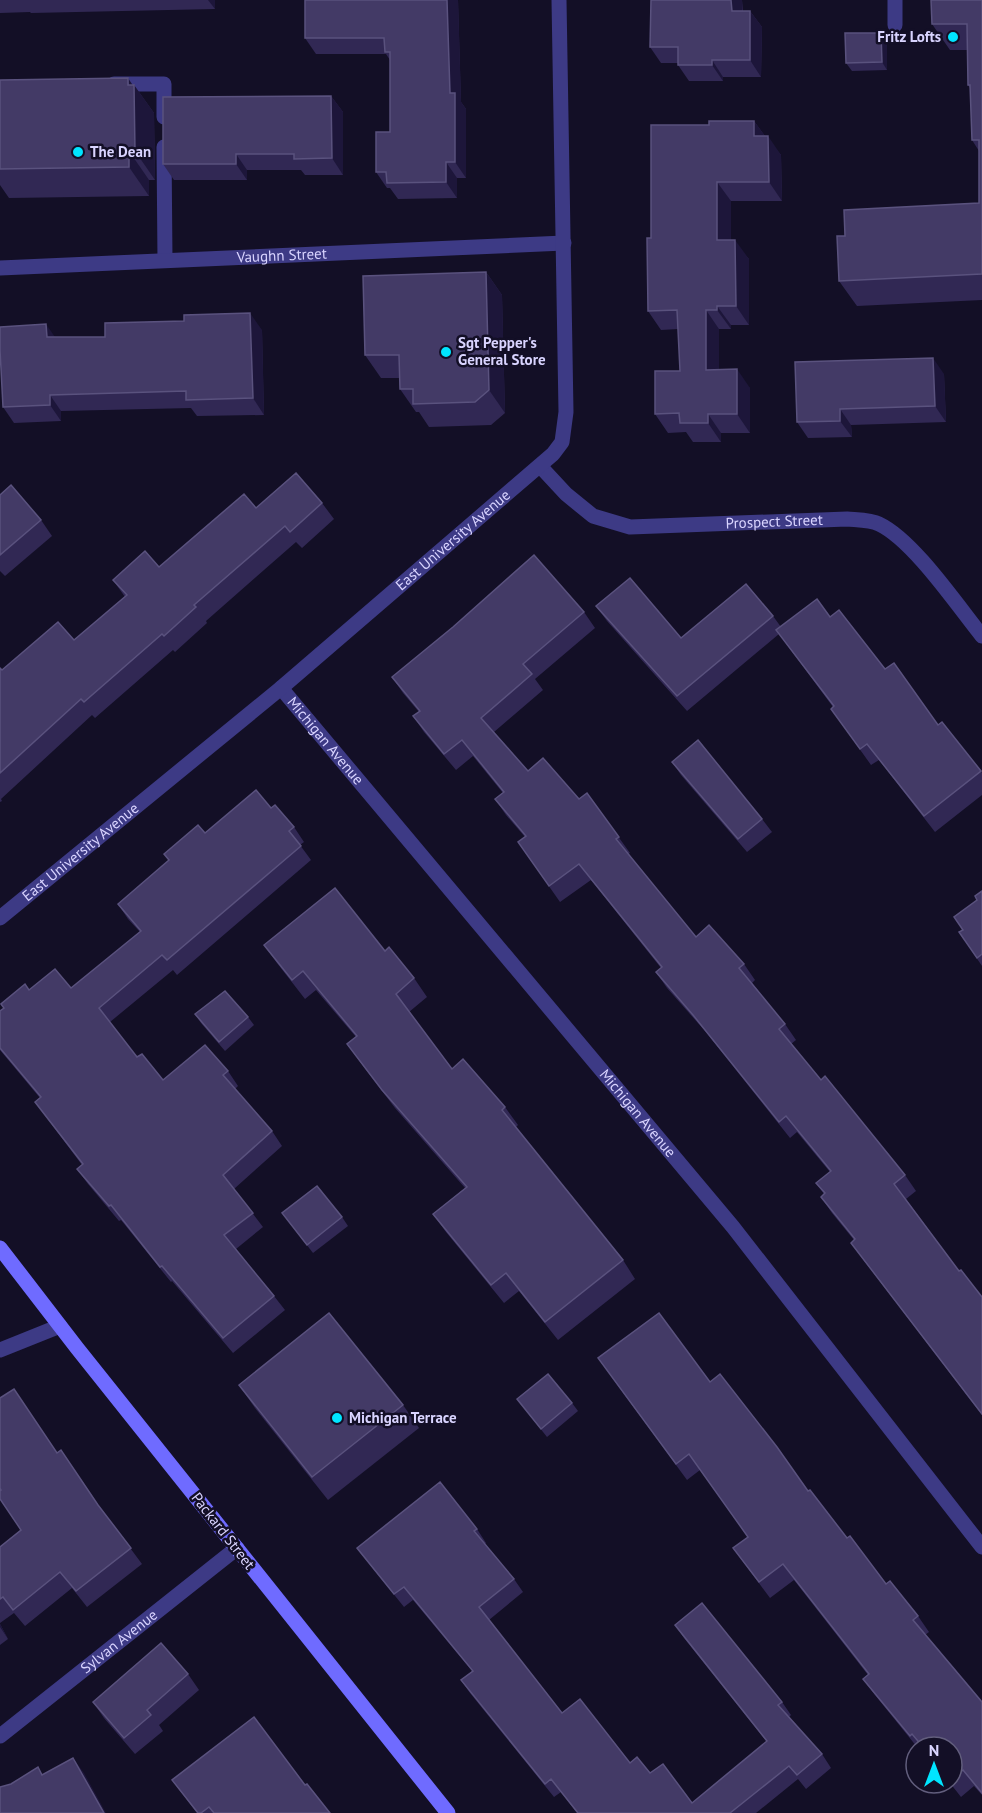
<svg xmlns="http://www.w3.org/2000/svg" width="982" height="1813" font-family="'PT Sans',sans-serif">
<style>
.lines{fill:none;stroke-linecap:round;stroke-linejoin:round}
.service{stroke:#3d3a85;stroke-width:15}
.minor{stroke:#3d3a85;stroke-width:15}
.secondary{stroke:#6f6bff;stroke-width:15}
.wall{fill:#312854}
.shaded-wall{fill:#1d163a}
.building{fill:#433a66;stroke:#5a527e;stroke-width:1.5}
.poi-dot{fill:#00e5ff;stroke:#130f26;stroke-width:2}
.labels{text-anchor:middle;stroke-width:5;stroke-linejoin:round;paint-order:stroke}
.poi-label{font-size:15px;font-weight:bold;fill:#d9d4ff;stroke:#130f26;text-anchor:start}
.street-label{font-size:15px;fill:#d9d4ff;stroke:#130f26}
</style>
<rect width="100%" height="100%" fill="#130f26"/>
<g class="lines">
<g class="service">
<polyline points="895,0 895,25"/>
<polyline points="114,84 164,84 164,117"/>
<polyline points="164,147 165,260"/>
</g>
<g class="minor">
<path id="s1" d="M0,268L564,243"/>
<path id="s2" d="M540,466L566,494L593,516L630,527L847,519C857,520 871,520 879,524C913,540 957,605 982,636"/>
<path id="s3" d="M281,688L733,1227L982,1547"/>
<path id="s4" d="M0,918L281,688L553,454L562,442L566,412L559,0"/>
<polyline points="0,1350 60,1326"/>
<path id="s5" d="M0,1736L237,1548"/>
</g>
<polyline class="secondary" points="0,1248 77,1348 448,1813"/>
</g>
<g class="wall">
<polygon points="0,0 215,0 215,9 31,13 30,12 0,13"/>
<polygon points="458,0 461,102 466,109 466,178 457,178 457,198 398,199 390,188 387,188 376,172 390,132 390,60 386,54 316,54 305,38"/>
<polygon points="742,0 743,11 750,11 762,27 761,77 723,77 723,81 689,81 678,65 678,63 661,63 650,47"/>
<polygon points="982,0 982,300 857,306 839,281 845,236 979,203 979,151 972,140 970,88 968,85 968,50 950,50 932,24"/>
<polygon points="881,33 887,41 887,70 852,71 846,63"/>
<polygon points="0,80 134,85 154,113 155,180 149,180 149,196 9,198 0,185"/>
<polygon points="331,96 343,112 343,175 305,175 301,170 247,170 247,180 174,180 163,164"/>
<polygon points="754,121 765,136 781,155 782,201 731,201 731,240 749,259 749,325 731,325 731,329 719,329 719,369 750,388 750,433 721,433 721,442 693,442 686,432 668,433 655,414 680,371 678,329 661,330 648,311 709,125"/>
<polygon points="486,272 502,295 505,413 491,425 429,427 419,412 416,412 400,389 399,378 381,378 365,355"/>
<polygon points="262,330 264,415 197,416 191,408 61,411 61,421 14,423 3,407 55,337 105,337"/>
<polygon points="944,374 946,422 851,425 852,437 808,438 797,422"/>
<polygon points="0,495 41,520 52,536 5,576 0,571"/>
<polygon points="322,503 334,519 302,548 296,542 206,621 207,623 175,652 173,650 95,718 92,715 1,799 2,801 0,802 0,668 2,670 74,640 125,597 113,580 159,567 256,508"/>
<polygon points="596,606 681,638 773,616 781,627 830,617 885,669 981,771 982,773 982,795 935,832 879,760 871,765 831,709 833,707 779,634 687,711 607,621"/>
<polygon points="584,612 595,628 535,679 543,690 494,732 528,771 579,799 587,793 630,853 628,854 696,937 744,964 755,980 752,983 785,1024 796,1040 791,1044 821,1080 905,1175 916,1191 906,1199 959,1271 982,1297 982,1415 862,1258 851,1243 854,1240 832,1213 821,1197 824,1194 816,1183 830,1172 797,1132 790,1138 705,1031 667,988 656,972 661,968 591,880 560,902 518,842 525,837 506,815 495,799 503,793 473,756 456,770 424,732 413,716 419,712 403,693 392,677"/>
<polygon points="672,762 762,819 772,832 747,852 681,775"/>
<polygon points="271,808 294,827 304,842 300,845 311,860 177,975 173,970 110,1022 137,1057 163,1080 228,1071 238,1086 235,1089 272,1131 282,1146 234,1189 263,1227 236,1249 274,1296 285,1310 233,1353 172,1281 171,1282 121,1220 119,1221 88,1184 77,1169 82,1165 35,1102 40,1098 0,1050 0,1011 4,1008 1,1004 29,990 71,988 140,932 128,919 118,904 169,861 164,854 205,833"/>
<polygon points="982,891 982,966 959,932 963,930"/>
<polygon points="264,945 385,951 414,978 427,997 409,1012 452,1069 505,1107 518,1125 516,1127 623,1260 635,1279 558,1340 519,1291 504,1303 446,1232 433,1214 465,1188 395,1108 360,1062 347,1044 356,1037 316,990 305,999 277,963"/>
<polygon points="195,1014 248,1017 254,1025 225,1051 201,1023"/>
<polygon points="282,1213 342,1217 348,1226 313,1253"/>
<polygon points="610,1375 710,1382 808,1491 886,1584 918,1616 929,1632 925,1635 982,1702 982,1795 974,1786 961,1797 950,1783 952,1783 952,1747 917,1747 875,1695 863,1679 868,1675 794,1580 770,1598 733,1548 748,1537 700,1470 687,1480"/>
<polygon points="239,1385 403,1405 419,1428 328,1500 255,1408"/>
<polygon points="517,1399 572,1403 578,1411 547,1437"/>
<polygon points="61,1450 102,1510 142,1564 87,1607 72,1588 25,1626 14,1613 0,1623 0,1547 21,1530 57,1453"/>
<polygon points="477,1529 486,1543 485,1544 514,1579 523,1592 489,1620 562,1713 630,1763 650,1773 692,1803 767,1742 684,1638 675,1625 782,1702 791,1715 789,1717 822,1754 831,1768 806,1789 798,1779 756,1813 577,1813 561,1792 554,1797 470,1693 461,1680 472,1671 413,1600 404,1607 367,1561 357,1548"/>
<polygon points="0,1624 8,1639 0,1645"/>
<polygon points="188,1674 199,1690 159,1725 163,1731 135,1754 104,1718 93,1702"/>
<polygon points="172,1780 305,1785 330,1813 197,1813"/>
</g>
<g class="shaded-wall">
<polygon points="208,0 215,0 215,9"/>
<polygon points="447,0 458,0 461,102 466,109 466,178 455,162 450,93"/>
<polygon points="731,0 742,0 743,27 732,11"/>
<polygon points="750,11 762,27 761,77 750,60"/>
<polygon points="881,33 887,41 887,70 882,62"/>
<polygon points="712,60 723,77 723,81 712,65"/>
<polygon points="128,78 134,87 134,85 154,113 155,180 135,151"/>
<polygon points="331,96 343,112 343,175 332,158"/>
<polygon points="754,121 767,139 754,136"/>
<polygon points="768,136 781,155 782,201 769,182"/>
<polygon points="129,151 149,180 149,196 129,167"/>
<polygon points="236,154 247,170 247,180 236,164"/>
<polygon points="446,162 457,178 457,198 446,182"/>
<polygon points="717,182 731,201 731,259 717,240"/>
<polygon points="735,240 749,259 749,325 736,306"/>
<polygon points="486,272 502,295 505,413 489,390"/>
<polygon points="717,306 731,325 731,329 717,310"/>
<polygon points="706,310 719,329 719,389 706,370"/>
<polygon points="250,313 262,330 264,415 253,398"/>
<polygon points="46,324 57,340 47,337"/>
<polygon points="933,358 944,374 946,422 935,406"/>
<polygon points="737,369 750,388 750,433 737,414"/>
<polygon points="50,395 61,411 61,421 50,405"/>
<polygon points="840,409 851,425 852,437 840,421"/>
<polygon points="708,414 721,433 721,442 708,423"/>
<polygon points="0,1624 8,1639 0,1627"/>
<polygon points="73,1758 84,1773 106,1813 104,1813"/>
</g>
<g class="building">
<polygon points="305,0 447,0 450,93 455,93 455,162 446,162 446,182 387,183 386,172 376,172 376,132 390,132 390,52 385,52 384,38 305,38"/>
<polygon points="651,0 731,0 732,11 750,11 750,60 712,60 712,65 678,65 678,47 650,47"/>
<polygon points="931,0 982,0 982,274 839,281 837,236 845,236 844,210 979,203 979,140 972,140 970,85 968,85 967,24 932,24"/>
<polygon points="845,33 881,33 882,62 846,63"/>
<polygon points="128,78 128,85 134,85 135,151 129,151 129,167 0,169 0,80"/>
<polygon points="331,96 332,158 294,159 294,154 236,154 236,164 163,164 163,97"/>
<polygon points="709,121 754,121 754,136 768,136 769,182 717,182 717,240 735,240 736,306 717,306 717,310 706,310 706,370 737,369 737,414 708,414 708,423 680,423 679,413 655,414 655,371 680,371 677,310 648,311 647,238 651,238 651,125 709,125"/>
<polygon points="486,272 489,390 475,402 413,404 413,389 400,389 399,355 365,355 363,276"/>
<polygon points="250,313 253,398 186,400 186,391 50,395 50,405 3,407 0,350 0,327 46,324 47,337 105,337 105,323 184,321 184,315"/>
<polygon points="933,358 935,406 840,409 840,421 797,422 795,362"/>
<polygon points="296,473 322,503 290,532 285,526 194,605 196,607 164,636 162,634 84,702 81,699 0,773 0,668 2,670 58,622 74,640 127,595 113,580 145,551 159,567 244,494 256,508"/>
<polygon points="11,485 41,520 0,555 0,495"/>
<polygon points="534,555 584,612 523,664 532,674 481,718 528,771 543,758 579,799 587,793 619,837 616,839 696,937 709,925 744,964 739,968 785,1024 779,1029 821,1080 825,1076 905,1175 894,1184 959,1271 961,1270 982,1297 982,1414 851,1243 855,1239 821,1197 825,1193 816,1183 831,1171 786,1116 779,1122 693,1015 656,972 662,967 579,864 549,886 518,842 526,836 495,799 504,792 462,740 444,754 413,716 420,711 392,677 453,627"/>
<polygon points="630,578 681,638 746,584 773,616 677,696 596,606"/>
<polygon points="817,599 830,617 839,610 885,669 894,663 938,725 942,722 981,771 924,816 867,744 860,749 831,709 834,706 776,630"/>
<polygon points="698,740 762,819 738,839 672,762"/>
<polygon points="256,790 271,808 275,805 294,827 289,831 301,846 167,960 162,955 99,1008 137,1057 142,1054 163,1080 205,1045 228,1071 223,1075 272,1131 223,1175 253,1213 224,1235 274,1296 223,1338 162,1266 160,1267 111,1205 109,1206 77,1169 83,1164 35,1102 41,1097 0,1048 0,1011 4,1008 1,1004 25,984 29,990 55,969 71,988 141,931 118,904 169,860 164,854 198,825 205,833"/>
<polygon points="335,888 385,951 389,947 414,978 396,994 452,1069 463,1059 505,1107 502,1110 623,1260 545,1322 506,1273 491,1285 433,1214 467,1187 382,1090 347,1044 357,1036 303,971 292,980 264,945"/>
<polygon points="982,891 982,954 977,958 959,932 963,930 954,917 977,900 975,896"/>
<polygon points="225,991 248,1017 219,1042 195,1014"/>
<polygon points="317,1186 342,1217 307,1245 282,1213"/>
<polygon points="329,1313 403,1405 312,1477 239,1385"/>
<polygon points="659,1313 710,1382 720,1374 777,1447 808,1491 810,1490 847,1538 850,1536 886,1584 890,1581 918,1616 913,1620 982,1702 982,1793 963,1770 952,1779 952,1747 923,1747 912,1734 910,1736 863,1679 869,1674 783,1564 759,1582 733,1548 748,1537 689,1454 676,1464 598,1358"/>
<polygon points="548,1374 572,1403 541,1429 517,1399"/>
<polygon points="14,1389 57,1453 61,1450 98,1505 131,1548 76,1591 60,1572 13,1610 3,1597 0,1599 0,1547 21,1530 0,1499 0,1491 1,1490 0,1488 0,1398"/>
<polygon points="440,1482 477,1529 474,1531 514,1579 479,1607 562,1713 580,1699 630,1763 637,1757 650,1773 663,1764 692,1803 767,1741 675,1625 702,1603 782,1702 778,1705 822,1754 797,1775 789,1766 730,1813 578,1813 551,1779 545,1784 461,1680 473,1671 404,1587 394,1594 357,1548"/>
<polygon points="161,1643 188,1674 147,1710 151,1715 124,1738 93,1702"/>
<polygon points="254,1717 305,1785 307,1784 330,1813 214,1813 209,1807 201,1813 198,1813 172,1780"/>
<polygon points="73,1758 104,1813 0,1813 0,1787 11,1784 38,1767 42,1775"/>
</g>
<g class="poi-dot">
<circle cx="953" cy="37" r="6"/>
<circle cx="78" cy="152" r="6"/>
<circle cx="446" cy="352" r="6"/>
<circle cx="337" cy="1418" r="6"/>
</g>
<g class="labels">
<g class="poi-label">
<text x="941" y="42" text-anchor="end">Fritz Lofts</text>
<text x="90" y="157">The Dean</text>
<text x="458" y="348">Sgt Pepper's<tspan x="458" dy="17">General Store</tspan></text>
<text x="349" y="1423">Michigan Terrace</text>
</g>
<g class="street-label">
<text dy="5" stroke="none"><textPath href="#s1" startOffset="282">Vaughn Street</textPath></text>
<text dy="5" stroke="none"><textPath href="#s2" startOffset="256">Prospect Street</textPath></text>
<text dy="5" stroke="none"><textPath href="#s4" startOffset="590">East University Avenue</textPath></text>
<text dy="5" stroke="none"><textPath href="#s3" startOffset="69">Michigan Avenue</textPath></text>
<text dy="5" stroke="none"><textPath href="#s4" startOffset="104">East University Avenue</textPath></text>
<text dy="5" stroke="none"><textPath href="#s3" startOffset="555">Michigan Avenue</textPath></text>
<text transform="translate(223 1531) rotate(52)" y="5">Packard Street</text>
<text dy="5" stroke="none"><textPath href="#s5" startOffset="152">Sylvan Avenue</textPath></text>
</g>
</g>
<g transform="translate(934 1765)"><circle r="28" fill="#130f26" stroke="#625e7d" stroke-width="1.5"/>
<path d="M0-4.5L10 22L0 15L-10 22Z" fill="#00e5ff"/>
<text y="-9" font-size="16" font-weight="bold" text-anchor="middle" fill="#d9d4ff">N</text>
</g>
</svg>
